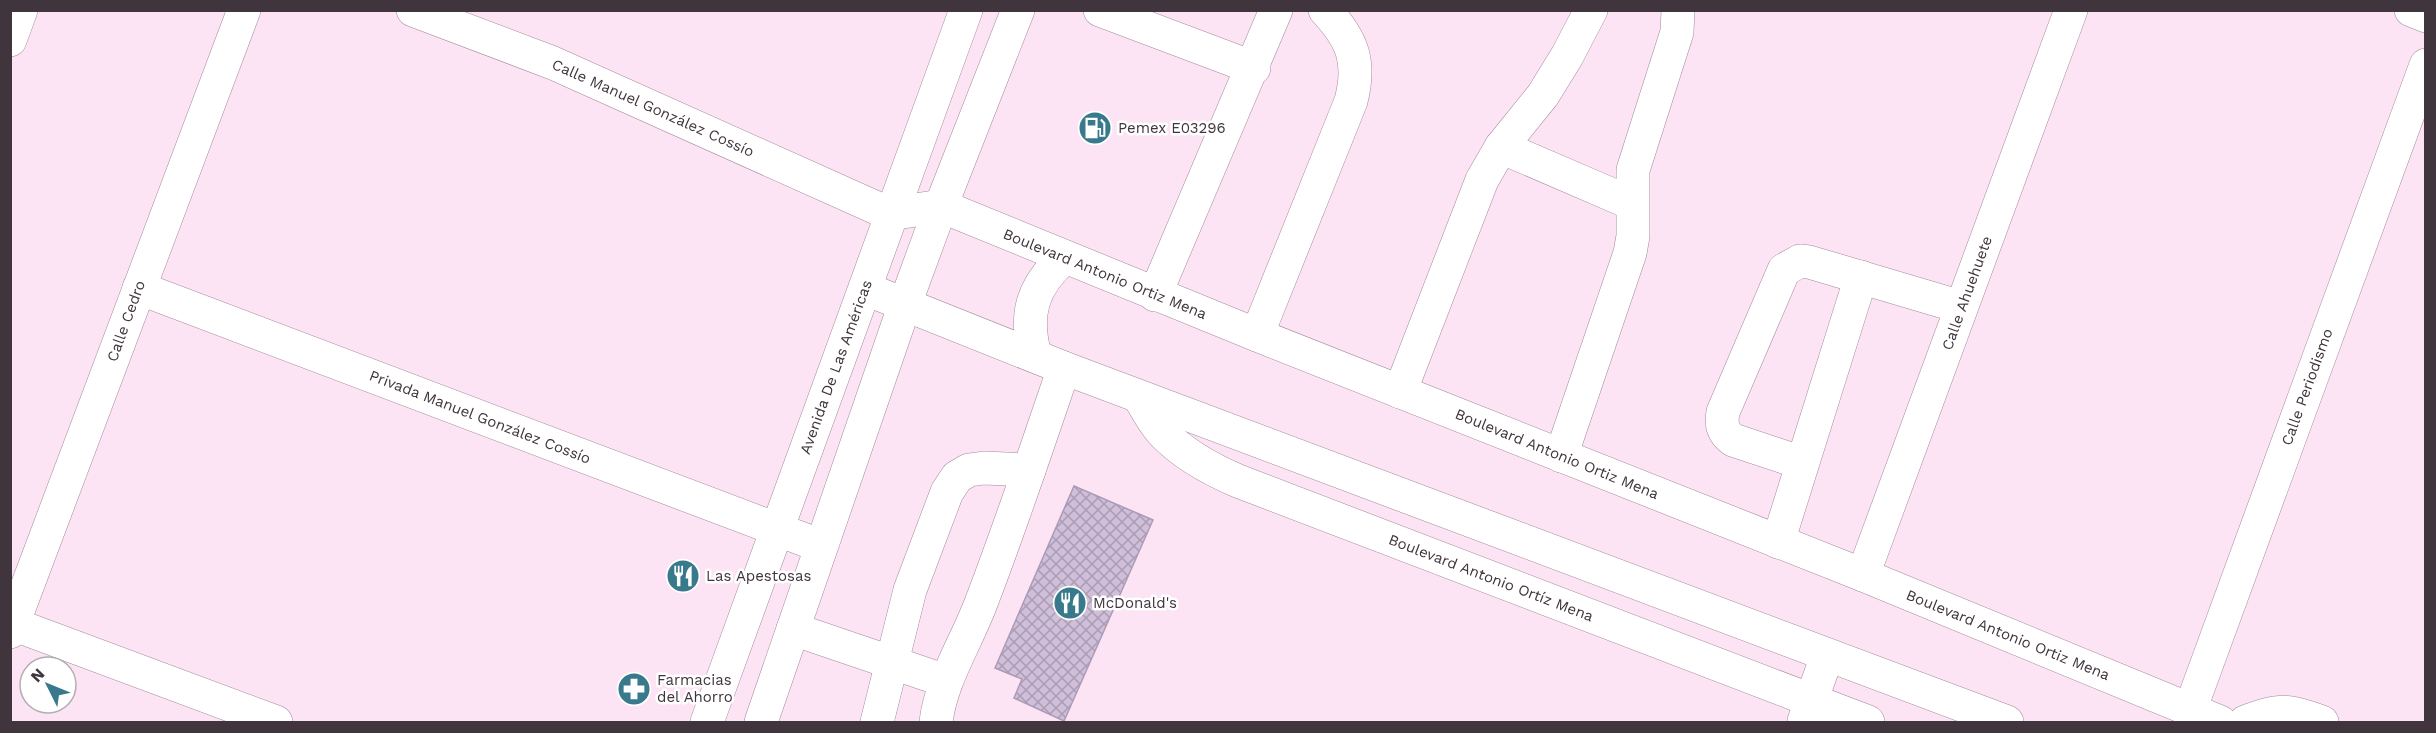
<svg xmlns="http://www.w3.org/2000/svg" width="2436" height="733" font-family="'Work Sans',sans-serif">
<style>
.building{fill:url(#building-cross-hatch);stroke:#ab9bb5;stroke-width:1.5}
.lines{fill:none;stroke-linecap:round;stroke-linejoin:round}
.minor-casing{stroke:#a4899d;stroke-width:34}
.major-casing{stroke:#a4899d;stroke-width:34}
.minor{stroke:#fff;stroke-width:33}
.major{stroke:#fff;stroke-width:33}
.labels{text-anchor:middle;stroke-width:5;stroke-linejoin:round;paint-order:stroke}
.street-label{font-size:15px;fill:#40353d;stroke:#fff}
.poi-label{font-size:15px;fill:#40353d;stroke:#fff;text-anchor:start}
</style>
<defs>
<pattern id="building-cross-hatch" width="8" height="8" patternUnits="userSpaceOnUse" patternTransform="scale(1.5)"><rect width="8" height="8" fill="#d0bfda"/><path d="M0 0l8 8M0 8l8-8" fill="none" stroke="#aa9cb2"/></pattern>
</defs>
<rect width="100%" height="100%" fill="#fce4f5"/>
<polygon class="building" points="1074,486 1153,520 1064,721 1014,698 1022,679 995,668"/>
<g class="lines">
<defs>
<g id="minor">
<polyline points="413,10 553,63 890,214"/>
<polyline points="1100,10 1254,68"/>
<polyline points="2411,10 2426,16"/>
<polyline points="10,40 21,10"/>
<polyline points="1501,147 1631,203"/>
<polyline points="139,288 821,546"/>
<polyline points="1155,295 1276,10"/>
<path d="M1257,335L1351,101C1361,62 1353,40 1325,10"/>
<polyline points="1400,392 1482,180 1501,147 1543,95 1567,56 1591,10"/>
<path d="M1139,397C1147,409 1153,423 1163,433C1184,455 1210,469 1238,481L1868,722"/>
<polyline points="1561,456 1630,253 1633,236 1633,170 1677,32 1678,10"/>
<path d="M1802,463L1733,440C1722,432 1721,424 1723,412L1784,270L1800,261L1809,262L1961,307"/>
<polyline points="1778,542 1861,277"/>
<polyline points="1863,575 2071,10"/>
<polyline points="10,623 276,722"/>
<polyline points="793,629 946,681"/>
<polyline points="10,632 244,10"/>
<polyline points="2190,710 2426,65"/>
<polyline points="1804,721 1827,656"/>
<polyline points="877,722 910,590 947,492 957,477 969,470 984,468 1029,470"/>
<path d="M936,722C941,680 966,643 981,603C1011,525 1037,447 1064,368"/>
<path d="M2245,722C2280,708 2287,710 2322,722"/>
</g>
<g id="major">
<polyline points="890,214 941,206 1257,335 1863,575 2220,722"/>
<polyline points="866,289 1064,368 2007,722"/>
<path d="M1035,355C1024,315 1032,286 1064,258"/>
<polyline points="707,722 966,10"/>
<polyline points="761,722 905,304 941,206 1018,10"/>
</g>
</defs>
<use href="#minor" class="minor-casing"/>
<use href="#major" class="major-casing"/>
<use href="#minor" class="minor"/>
<use href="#major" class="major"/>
</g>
<defs>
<symbol id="fuel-disc" viewBox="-11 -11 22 22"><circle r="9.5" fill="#38798c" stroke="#fff"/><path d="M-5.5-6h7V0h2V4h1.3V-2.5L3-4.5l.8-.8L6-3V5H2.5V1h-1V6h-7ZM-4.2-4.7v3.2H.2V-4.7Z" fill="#fff"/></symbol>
<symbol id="restaurant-disc" viewBox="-11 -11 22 22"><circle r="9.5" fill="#38798c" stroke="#fff"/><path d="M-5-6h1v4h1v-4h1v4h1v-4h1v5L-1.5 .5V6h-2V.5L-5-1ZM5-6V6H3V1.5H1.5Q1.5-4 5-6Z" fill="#fff"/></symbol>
<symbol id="pharmacy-disc" viewBox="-11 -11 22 22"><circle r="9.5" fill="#38798c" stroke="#fff"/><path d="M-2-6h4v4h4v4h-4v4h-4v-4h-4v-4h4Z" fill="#fff"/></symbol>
</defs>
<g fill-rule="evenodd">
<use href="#fuel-disc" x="1076" y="109" width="38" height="38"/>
<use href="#restaurant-disc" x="664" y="557" width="38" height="38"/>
<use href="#restaurant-disc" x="1051" y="584" width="38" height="38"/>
<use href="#pharmacy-disc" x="615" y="670" width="38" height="38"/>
</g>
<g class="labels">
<g class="street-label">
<text transform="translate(653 108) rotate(24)" y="5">Calle Manuel González Cossío</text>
<text transform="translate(1105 274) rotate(22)" y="5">Boulevard Antonio Ortiz Mena</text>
<text transform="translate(1967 293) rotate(-70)" y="5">Calle Ahuehuete</text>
<text transform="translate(126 321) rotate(-70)" y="5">Calle Cedro</text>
<text transform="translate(836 367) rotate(-70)" y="5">Avenida De Las Américas</text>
<text transform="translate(2307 387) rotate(-70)" y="5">Calle Periodismo</text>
<text transform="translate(480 417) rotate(21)" y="5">Privada Manuel González Cossío</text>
<text transform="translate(1557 454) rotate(22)" y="5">Boulevard Antonio Ortiz Mena</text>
<text transform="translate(1491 578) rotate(21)" y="5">Boulevard Antonio Ortíz Mena</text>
<text transform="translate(2008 635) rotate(22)" y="5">Boulevard Antonio Ortiz Mena</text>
</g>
<g class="poi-label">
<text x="1118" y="133">Pemex E03296</text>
<text x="706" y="581">Las Apestosas</text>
<text x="1093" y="608">McDonald's</text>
<text x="657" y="685">Farmacias<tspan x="657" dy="17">del Ahorro</tspan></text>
</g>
</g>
<rect width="2436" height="733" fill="none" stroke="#40353d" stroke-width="24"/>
<g transform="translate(48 685) rotate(313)"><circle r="28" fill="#ffffff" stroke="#b3aeb1" stroke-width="1.5"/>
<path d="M0-4.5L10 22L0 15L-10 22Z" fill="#38798c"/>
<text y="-9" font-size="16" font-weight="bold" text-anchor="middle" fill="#40353d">N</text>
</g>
</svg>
